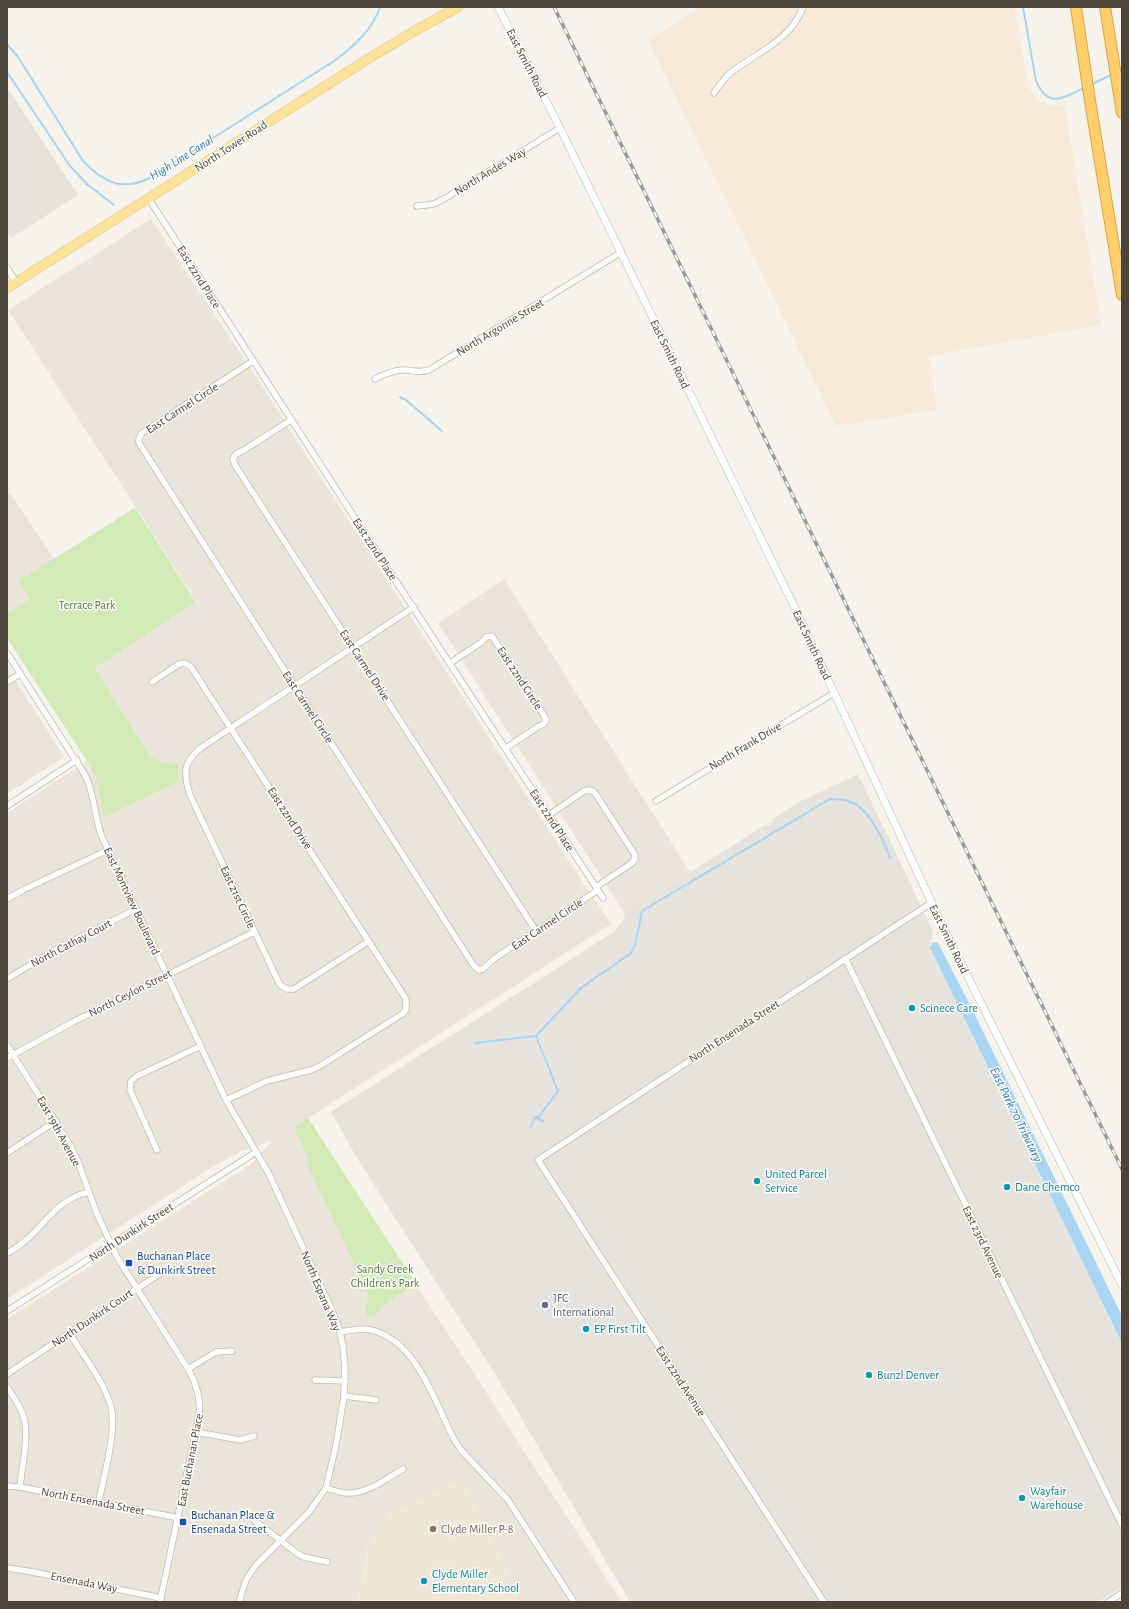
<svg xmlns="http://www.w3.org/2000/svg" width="1129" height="1609" font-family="'Alegreya Sans',sans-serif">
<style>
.residential{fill:#eae5da}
.commercial{fill:#f7ead8}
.industrial{fill:#e6e2dd}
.education{fill:#efe8d6}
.green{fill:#d2eab5}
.water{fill:#a9d4f2}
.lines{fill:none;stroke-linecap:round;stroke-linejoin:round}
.stream{stroke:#a9d4f2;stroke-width:2}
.minor-casing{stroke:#c2bbae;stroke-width:7}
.tertiary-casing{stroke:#c2bbae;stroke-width:8}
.primary-casing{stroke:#e6c16a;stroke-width:10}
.motorway-casing{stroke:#e0a43c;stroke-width:12}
.minor{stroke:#fff;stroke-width:5.5}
.tertiary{stroke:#fff;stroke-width:7}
.primary{stroke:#ffe39c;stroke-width:9}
.motorway{stroke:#ffcf6e;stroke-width:10}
.rail-casing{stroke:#9a9a9a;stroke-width:3.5}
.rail{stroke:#fff;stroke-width:2;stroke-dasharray:6;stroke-linecap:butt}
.culture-dot{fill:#0f9aa8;stroke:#fff;stroke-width:1.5}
.transit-dot{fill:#1a4fb4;stroke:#fff;stroke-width:1.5}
.service-dot{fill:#5c6f8a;stroke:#fff;stroke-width:1.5}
.education-dot{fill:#8d6e63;stroke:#fff;stroke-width:1.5}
.labels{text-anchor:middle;stroke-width:3;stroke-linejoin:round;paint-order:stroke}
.street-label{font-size:12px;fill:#4b4439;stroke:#fff}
.park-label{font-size:12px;fill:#4a7f2a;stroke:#fff}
.culture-label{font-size:12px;fill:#0d838f;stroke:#fff;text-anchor:start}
.transit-label{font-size:12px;fill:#164399;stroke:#fff;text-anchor:start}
.service-label{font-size:12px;fill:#4e5e75;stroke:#fff;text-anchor:start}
.education-label{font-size:12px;fill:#785e54;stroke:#fff;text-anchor:start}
.water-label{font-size:13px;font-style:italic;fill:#2e7ab2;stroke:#fff}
</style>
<rect width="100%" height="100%" fill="#f6f3ec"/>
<g class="residential">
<polygon points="151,219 241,354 585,886 611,924 308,1118 622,1602 520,1602 462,1479 368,1546 357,1602 7,1602 7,1319 250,1165 272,1141 242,1151 214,1166 7,1299 7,813 87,761 7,638 7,495 10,493 54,559 135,508 273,719 8,310"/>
<polygon points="504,579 690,872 625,914 438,623"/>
<polygon points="7,667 64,757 7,794"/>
</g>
<polygon class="commercial" points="702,7 1015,7 1028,87 1037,100 1048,105 1065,106 1101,325 929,356 937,410 836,426 648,40"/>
<g class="industrial">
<polygon points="7,87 78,195 11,238 7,232"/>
<polygon points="858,774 933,931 930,948 1122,1343 1122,1587 1098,1602 630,1602 500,1382 360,1163 331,1112 614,932 623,921 625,914 766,824 767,826 773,822 772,819 797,803"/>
</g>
<polygon class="education" points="462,1478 520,1602 357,1602 368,1546 392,1512"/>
<g class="green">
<polygon points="135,508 195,602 94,668 150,756 160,762 178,764 178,782 104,817 97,781 90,765 7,638 7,614 30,599 19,581"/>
<polygon points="308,1118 416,1284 389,1301 373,1317 366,1316 368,1293 306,1162 309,1160 294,1127"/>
</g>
<polygon class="water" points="933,942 938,943 973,1011 1122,1316 1122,1343 936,960 930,948"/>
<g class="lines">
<g class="stream">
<path d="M1023,7L1036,81C1049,109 1062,98 1084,88"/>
<path d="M7,44L18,57L83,161C104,183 123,192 152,177L337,59C356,44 372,30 380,7"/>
<polyline points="7,72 70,166 88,185 114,205"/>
<polyline points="1090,85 1113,74"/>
<polyline points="400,397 406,400 442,431"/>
<polyline points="475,1043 535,1036"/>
<polyline points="535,1117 543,1121"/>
<path d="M531,1127L535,1117H539L558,1091L536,1036L581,988L631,953L635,945L642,911L830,799C836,799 843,799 849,801C869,808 883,839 890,858"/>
</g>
<defs>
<g id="minor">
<path d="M714,93C718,87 723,80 729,74C755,53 791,41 803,7"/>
<polyline points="149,199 371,543 603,898"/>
<polyline points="417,206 434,204 444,199 560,128"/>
<polyline points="7,268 16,282"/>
<polyline points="253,361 142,433 139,439 139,443 474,966 479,970 483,969 495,958 598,890"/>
<path d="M375,379C384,374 395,369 407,370C417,371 418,373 429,370L620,253"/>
<polyline points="291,420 244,450 236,454 233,459 235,465 536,931"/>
<path d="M7,653L85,775C95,794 94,817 102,837L226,1100L269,1174L299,1239L331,1308L340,1332L343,1347L345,1368L344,1396L336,1445L326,1488L309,1512L256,1565L246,1580L239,1602"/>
<polyline points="450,663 482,642 486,637 492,636 539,708 544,715 546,720 544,724 539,726 506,748"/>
<polyline points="7,682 20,674"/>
<polyline points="152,682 179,664 184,663 191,667 406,999 406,1010 402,1014 320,1066 311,1070 267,1081 226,1100"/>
<polyline points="656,801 834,693"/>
<polyline points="7,806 77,760"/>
<polyline points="549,815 584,791 589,790 593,791 597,796 635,855 635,859 632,863 596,887"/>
<polyline points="7,899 25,889 108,850"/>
<path d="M369,941L294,989H287L280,985L190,795C183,772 183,762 202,747L414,607"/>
<polyline points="845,958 1122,1525"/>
<polyline points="7,979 55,950 136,909"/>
<path d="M7,1045L70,1145L77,1159L97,1214L117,1257L188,1369C197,1384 201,1399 199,1416L160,1602"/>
<polyline points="7,1058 73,1022 254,932"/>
<polyline points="157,1150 130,1090 131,1081 137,1076 201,1046"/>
<polyline points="7,1153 56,1121"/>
<path d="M7,1253C42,1236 49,1201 89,1192"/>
<polyline points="7,1311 256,1152"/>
<path d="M340,1332C347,1331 356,1329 364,1329C415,1333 435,1404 455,1441L461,1450L508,1500L574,1602"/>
<path d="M70,1334C83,1355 105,1383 111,1407C117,1430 104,1476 99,1501"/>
<polyline points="188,1369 216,1352 232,1351"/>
<polyline points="7,1374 164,1271 180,1270"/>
<polyline points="315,1380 345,1381"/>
<path d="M7,1387C13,1397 21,1406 24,1418C29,1437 22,1466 20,1487"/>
<polyline points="344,1396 376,1400"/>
<polyline points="196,1432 240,1440 254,1436"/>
<polyline points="7,1486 20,1487 179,1518"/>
<path d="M326,1488C333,1490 340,1493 348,1493C367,1494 387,1478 403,1469"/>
<polyline points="255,1521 298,1554 304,1557 327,1562"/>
<polyline points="7,1568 33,1572 161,1598"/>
<polyline points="824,1602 538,1160 931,903"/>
<polyline points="1108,1602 1122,1593"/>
</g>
<polyline id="tertiary" points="498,7 560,128 793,604 942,925 1122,1285"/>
<polyline id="primary" points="7,288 368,59 418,29 458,7"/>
<g id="motorway">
<polyline points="1076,7 1090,101 1122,295"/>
<polyline points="1105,7 1122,113"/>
</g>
</defs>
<use href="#minor" class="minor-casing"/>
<use href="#tertiary" class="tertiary-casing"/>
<use href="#primary" class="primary-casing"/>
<use href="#motorway" class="motorway-casing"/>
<use href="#minor" class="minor"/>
<use href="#tertiary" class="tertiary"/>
<use href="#primary" class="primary"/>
<use href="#motorway" class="motorway"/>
<defs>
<polyline id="rail" points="554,7 1122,1169"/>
</defs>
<use href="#rail" class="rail-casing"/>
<use href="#rail" class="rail"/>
</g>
<g class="culture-dot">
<circle cx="912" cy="1008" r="4"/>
<circle cx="757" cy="1181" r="4"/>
<circle cx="1007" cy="1187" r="4"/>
<circle cx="586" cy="1329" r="4"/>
<circle cx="869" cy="1375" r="4"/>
<circle cx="1022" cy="1498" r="4"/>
<circle cx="424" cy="1581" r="4"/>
</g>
<g class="transit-dot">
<rect x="125" y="1259" width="8" height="8" rx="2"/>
<rect x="179" y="1518" width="8" height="8" rx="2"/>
</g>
<circle class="service-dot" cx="545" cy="1305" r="4"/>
<circle class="education-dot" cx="433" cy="1529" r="4"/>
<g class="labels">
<g class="street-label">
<text transform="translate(527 63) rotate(63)" y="4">East Smith Road</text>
<text transform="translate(231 146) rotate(-33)" y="4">North Tower Road</text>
<text transform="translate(490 171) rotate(-31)" y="4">North Andes Way</text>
<text transform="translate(199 277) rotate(58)" y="4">East 22nd Place</text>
<text transform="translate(500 327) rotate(-31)" y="4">North Argonne Street</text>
<text transform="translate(670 354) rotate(64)" y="4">East Smith Road</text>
<text transform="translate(182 408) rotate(-33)" y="4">East Carmel Circle</text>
<text transform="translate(375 549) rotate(57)" y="4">East 22nd Place</text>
<text transform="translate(812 645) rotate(65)" y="4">East Smith Road</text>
<text transform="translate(365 665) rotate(57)" y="4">East Carmel Drive</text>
<text transform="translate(520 678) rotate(57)" y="4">East 22nd Circle</text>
<text transform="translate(308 707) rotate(57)" y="4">East Carmel Circle</text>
<text transform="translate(745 746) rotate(-31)" y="4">North Frank Drive</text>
<text transform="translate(290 818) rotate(57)" y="4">East 22nd Drive</text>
<text transform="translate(552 820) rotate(57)" y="4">East 22nd Place</text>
<text transform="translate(238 897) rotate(65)" y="4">East 21st Circle</text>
<text transform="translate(132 901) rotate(65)" y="4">East Montview Boulevard</text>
<text transform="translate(547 924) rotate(-34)" y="4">East Carmel Circle</text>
<text transform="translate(949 939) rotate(64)" y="4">East Smith Road</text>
<text transform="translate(71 943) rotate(-28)" y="4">North Cathay Court</text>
<text transform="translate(130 993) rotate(-27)" y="4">North Ceylon Street</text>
<text transform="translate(734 1031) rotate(-33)" y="4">North Ensenada Street</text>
<text transform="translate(59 1131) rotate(61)" y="4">East 19th Avenue</text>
<text transform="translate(131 1232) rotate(-33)" y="4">North Dunkirk Street</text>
<text transform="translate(983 1242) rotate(64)" y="4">East 23rd Avenue</text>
<text transform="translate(321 1291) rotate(67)" y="4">North Espana Way</text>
<text transform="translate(92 1318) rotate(-34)" y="4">North Dunkirk Court</text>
<text transform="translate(681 1381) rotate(57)" y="4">East 22nd Avenue</text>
<text transform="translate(190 1460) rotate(-79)" y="4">East Buchanan Place</text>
<text transform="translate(93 1501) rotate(11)" y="4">North Ensenada Street</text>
<text transform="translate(84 1582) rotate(11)" y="4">Ensenada Way</text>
</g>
<g class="park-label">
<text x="87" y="609">Terrace Park</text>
<text x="385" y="1273">Sandy Creek<tspan x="385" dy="14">Children's Park</tspan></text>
</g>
<g class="culture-label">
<text x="920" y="1012">Scinece Care</text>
<text x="765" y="1178">United Parcel<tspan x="765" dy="14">Service</tspan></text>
<text x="1015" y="1191">Dane Chemco</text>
<text x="594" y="1333">EP First Tilt</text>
<text x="877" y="1379">Bunzl Denver</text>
<text x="1030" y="1495">Wayfair<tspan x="1030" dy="14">Warehouse</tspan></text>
<text x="432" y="1578">Clyde Miller<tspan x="432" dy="14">Elementary School</tspan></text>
</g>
<g class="transit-label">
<text x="137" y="1260">Buchanan Place<tspan x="137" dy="14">&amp; Dunkirk Street</tspan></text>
<text x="191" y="1519">Buchanan Place &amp;<tspan x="191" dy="14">Ensenada Street</tspan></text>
</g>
<g class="service-label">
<text x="553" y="1302">JFC<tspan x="553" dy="14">International</tspan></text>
</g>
<g class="education-label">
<text x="441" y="1533">Clyde Miller P-8</text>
</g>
<g class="water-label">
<text transform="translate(181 157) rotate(-32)" y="5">High Line Canal</text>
<text transform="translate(1017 1114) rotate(64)" y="5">East Park 70 Tributary</text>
</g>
</g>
<rect width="1129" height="1609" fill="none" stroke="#4b4439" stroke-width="16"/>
</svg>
